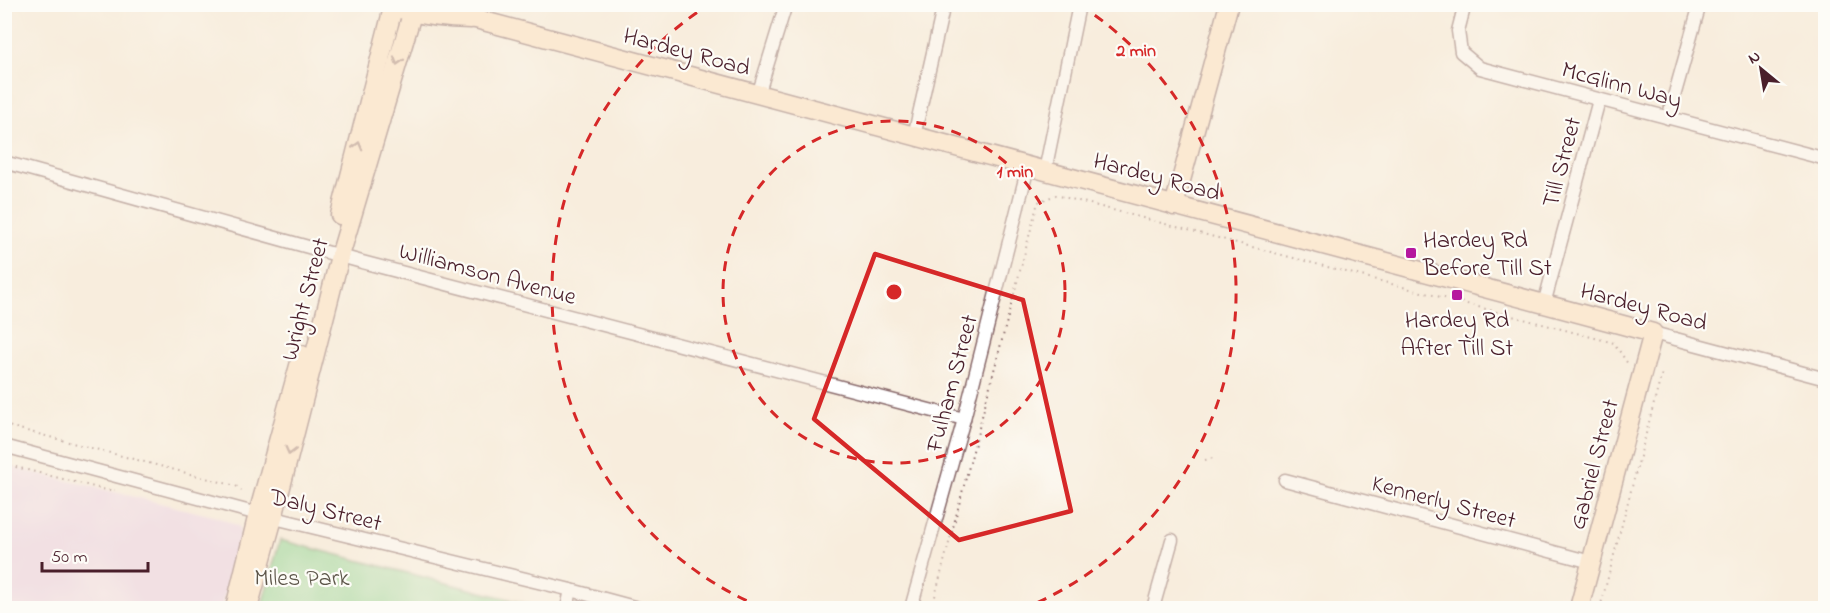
<svg xmlns="http://www.w3.org/2000/svg" width="1830" height="613" font-family="'Indie Flower',sans-serif">
<style>
.built{fill:#ebd1ec}
.green{fill:#89d592;stroke:#6a7a5e;stroke-width:1.5}
.lines{fill:none;stroke-linecap:round;stroke-linejoin:round}
.street-casing{stroke:#876769;stroke-width:15}
.secondary-casing{stroke:#876769;stroke-width:21}
.path{stroke:#876769;stroke-width:2;stroke-dasharray:1.5 4.5;stroke-linecap:butt}
.street{stroke:#fff;stroke-width:12}
.secondary{stroke:#ffe4c6;stroke-width:18}
.oneway{stroke:#a48278}
.marked{fill:none;stroke:#d62828;stroke-width:4.5;stroke-linejoin:round}
.ring{fill:none;stroke:#d62828;stroke-width:3;stroke-dasharray:10 8}
.poi-dot{fill:#b5179e;stroke:#fdfcf7;stroke-width:2}
.labels{text-anchor:middle;stroke-width:4.5;stroke-linejoin:round;paint-order:stroke}
.street-label{font-size:24px;fill:#4a1f2b;stroke:#fdfcf7}
.poi-label{font-size:24px;fill:#4a1f2b;stroke:#fdfcf7;text-anchor:start}
.park-label{font-size:24px;fill:#5d564a;stroke:#fdfcf7}
.centre{fill:#d62828;stroke:#fdfcf7;stroke-width:3}
.ring-label{font-size:18px;text-anchor:middle;font-weight:bold;fill:#d62828;stroke:#fdfcf7;stroke-width:4.5;stroke-linejoin:round;paint-order:stroke}
</style>
<rect width="100%" height="100%" fill="#fdfcf7"/>
<filter id="ink" filterUnits="userSpaceOnUse"><feTurbulence type="fractalNoise" baseFrequency=".0167" numOctaves="2"/><feDisplacementMap in="SourceGraphic" scale="12" xChannelSelector="R" yChannelSelector="G"/><feConvolveMatrix kernelMatrix="1 2 1 2 8 2 1 2 1" color-interpolation-filters="sRGB"/></filter>
<filter id="wash" filterUnits="userSpaceOnUse"><feTurbulence type="fractalNoise" baseFrequency=".008" numOctaves="4" result="noise"/><feDisplacementMap in="SourceGraphic" scale="24" xChannelSelector="R" yChannelSelector="G"/><feGaussianBlur stdDeviation="1.35" result="paint"/><feColorMatrix in="noise" values="0 0 0 0 0 0 0 0 0 0 0 0 0 0 0 0 0 1.4 0 .05"/><feComposite in="paint" operator="in"/></filter>
<g filter="url(#wash)">
<rect width="100%" height="100%" fill="#f8eddd"/>
<polygon class="built" points="4,465 217,517 238,526 240,530 241,537 221,608 13,608 5,606"/>
<polygon class="green" points="280,540 539,607 539,608 261,608"/>
</g>
<g filter="url(#ink)">
<g class="lines">
<defs>
<g id="street">
<polyline points="1465,4 1458,31 1461,52 1480,68 1826,159"/>
<polyline points="758,95 786,4"/>
<polyline points="1668,118 1700,4"/>
<polyline points="914,136 944,4"/>
<polyline points="4,162 362,262 964,419"/>
<polyline points="1045,171 1079,5"/>
<polyline points="1544,304 1599,100"/>
<polyline points="1653,333 1826,379"/>
<polyline points="4,446 258,514 571,590 638,608"/>
<polyline points="1285,480 1591,562"/>
<polyline points="567,608 571,590"/>
<polyline points="911,608 964,419 1028,167"/>
<polyline points="1153,608 1172,540"/>
</g>
<g id="secondary">
<polyline points="448,4 476,19 1653,333 1579,608"/>
<path d="M400,9C423,16 447,19 471,19"/>
<polyline points="1174,206 1229,4"/>
<polyline points="340,215 394,4"/>
<polyline points="235,608 258,514 302,355"/>
<polyline points="248,608 273,518 340,256 415,4"/>
</g>
</defs>
<use href="#street" class="street-casing"/>
<use href="#secondary" class="secondary-casing"/>
<g class="path">
<polyline points="4,425 236,486 243,492"/>
<polyline points="1205,460 1213,458"/>
<polyline points="4,464 106,490 115,490"/>
<polyline points="932,608 1038,202 1056,195 1614,343 1628,364"/>
<polyline points="1600,608 1662,373"/>
</g>
<use href="#street" class="street"/>
<use href="#secondary" class="secondary"/>
</g>
<defs><path id="oneway-chevron" d="M-2-3.5L2.5 0L-2 3.5" fill="none" stroke-width="1.6" stroke-linecap="round" stroke-linejoin="round" transform="scale(1.5)"/></defs>
<g class="oneway">
<use href="#oneway-chevron" transform="translate(398 61) rotate(107)"/>
<use href="#oneway-chevron" transform="translate(358 146) rotate(-75)"/>
<use href="#oneway-chevron" transform="translate(290 451) rotate(104)"/>
</g>
</g>
<path d="M0 0H1830V613H0ZM875,254L1023,300L1071,511L959,540L814,419Z" fill="#f8eddd" fill-opacity=".55" fill-rule="evenodd"/>
<path class="marked" d="M875,254L1023,300L1071,511L959,540L814,419Z"/>
<g class="ring">
<circle cx="894" cy="292" r="171"/>
<path d="M763 608A342 342 0 0 1 708 5M1080 5A342 342 0 0 1 1025 608"/>
</g>
<g class="poi-dot">
<rect x="1405" y="247" width="12" height="12" rx="3"/>
<rect x="1451" y="289" width="12" height="12" rx="3"/>
</g>
<g class="labels">
<g class="street-label">
<text transform="translate(687 51) rotate(15)" y="8">Hardey Road</text>
<text transform="translate(1622 84) rotate(15)" y="8">McGlinn Way</text>
<text transform="translate(1561 162) rotate(-75)" y="8">Till Street</text>
<text transform="translate(1157 176) rotate(15)" y="8">Hardey Road</text>
<text transform="translate(488 273) rotate(15)" y="8">Williamson Avenue</text>
<text transform="translate(304 299) rotate(-75)" y="8">Wright Street</text>
<text transform="translate(1644 306) rotate(15)" y="8">Hardey Road</text>
<text transform="translate(951 383) rotate(-75)" y="8">Fulham Street</text>
<text transform="translate(1593 464) rotate(-75)" y="8">Gabriel Street</text>
<text transform="translate(1444 501) rotate(15)" y="8">Kennerly Street</text>
<text transform="translate(326 509) rotate(14)" y="8">Daly Street</text>
</g>
<g class="poi-label">
<text x="1423" y="247">Hardey Rd<tspan x="1423" dy="28">Before Till St</tspan></text>
<text x="1457" y="327" text-anchor="middle">Hardey Rd<tspan x="1457" dy="28">After Till St</tspan></text>
</g>
<g class="park-label">
<text x="302" y="585">Miles Park</text>
</g>
</g>
<circle cx="894" cy="292" r="9" class="centre"/>
<g class="ring-label">
<text x="1136" y="56">2 min</text>
<text x="1015" y="177">1 min</text>
</g>
<rect width="1830" height="613" fill="none" stroke="#fdfcf7" stroke-width="24"/>
<g transform="translate(1761 69) rotate(330)" stroke="#fdfcf7" stroke-width="4.5" paint-order="stroke">
<path d="M0-4.5L10 22L0 15L-10 22Z" fill="#4a1f2b"/>
<text y="-9" font-size="16" font-weight="bold" text-anchor="middle" fill="#4a1f2b">N</text>
</g>
<path d="M42 562v9h106v-9" fill="none" stroke="#4a1f2b" stroke-width="3"/>
<text x="51" y="562" font-size="18" fill="#4a1f2b" stroke="#fdfcf7" stroke-width="4.5" paint-order="stroke">50 m</text>
</svg>
